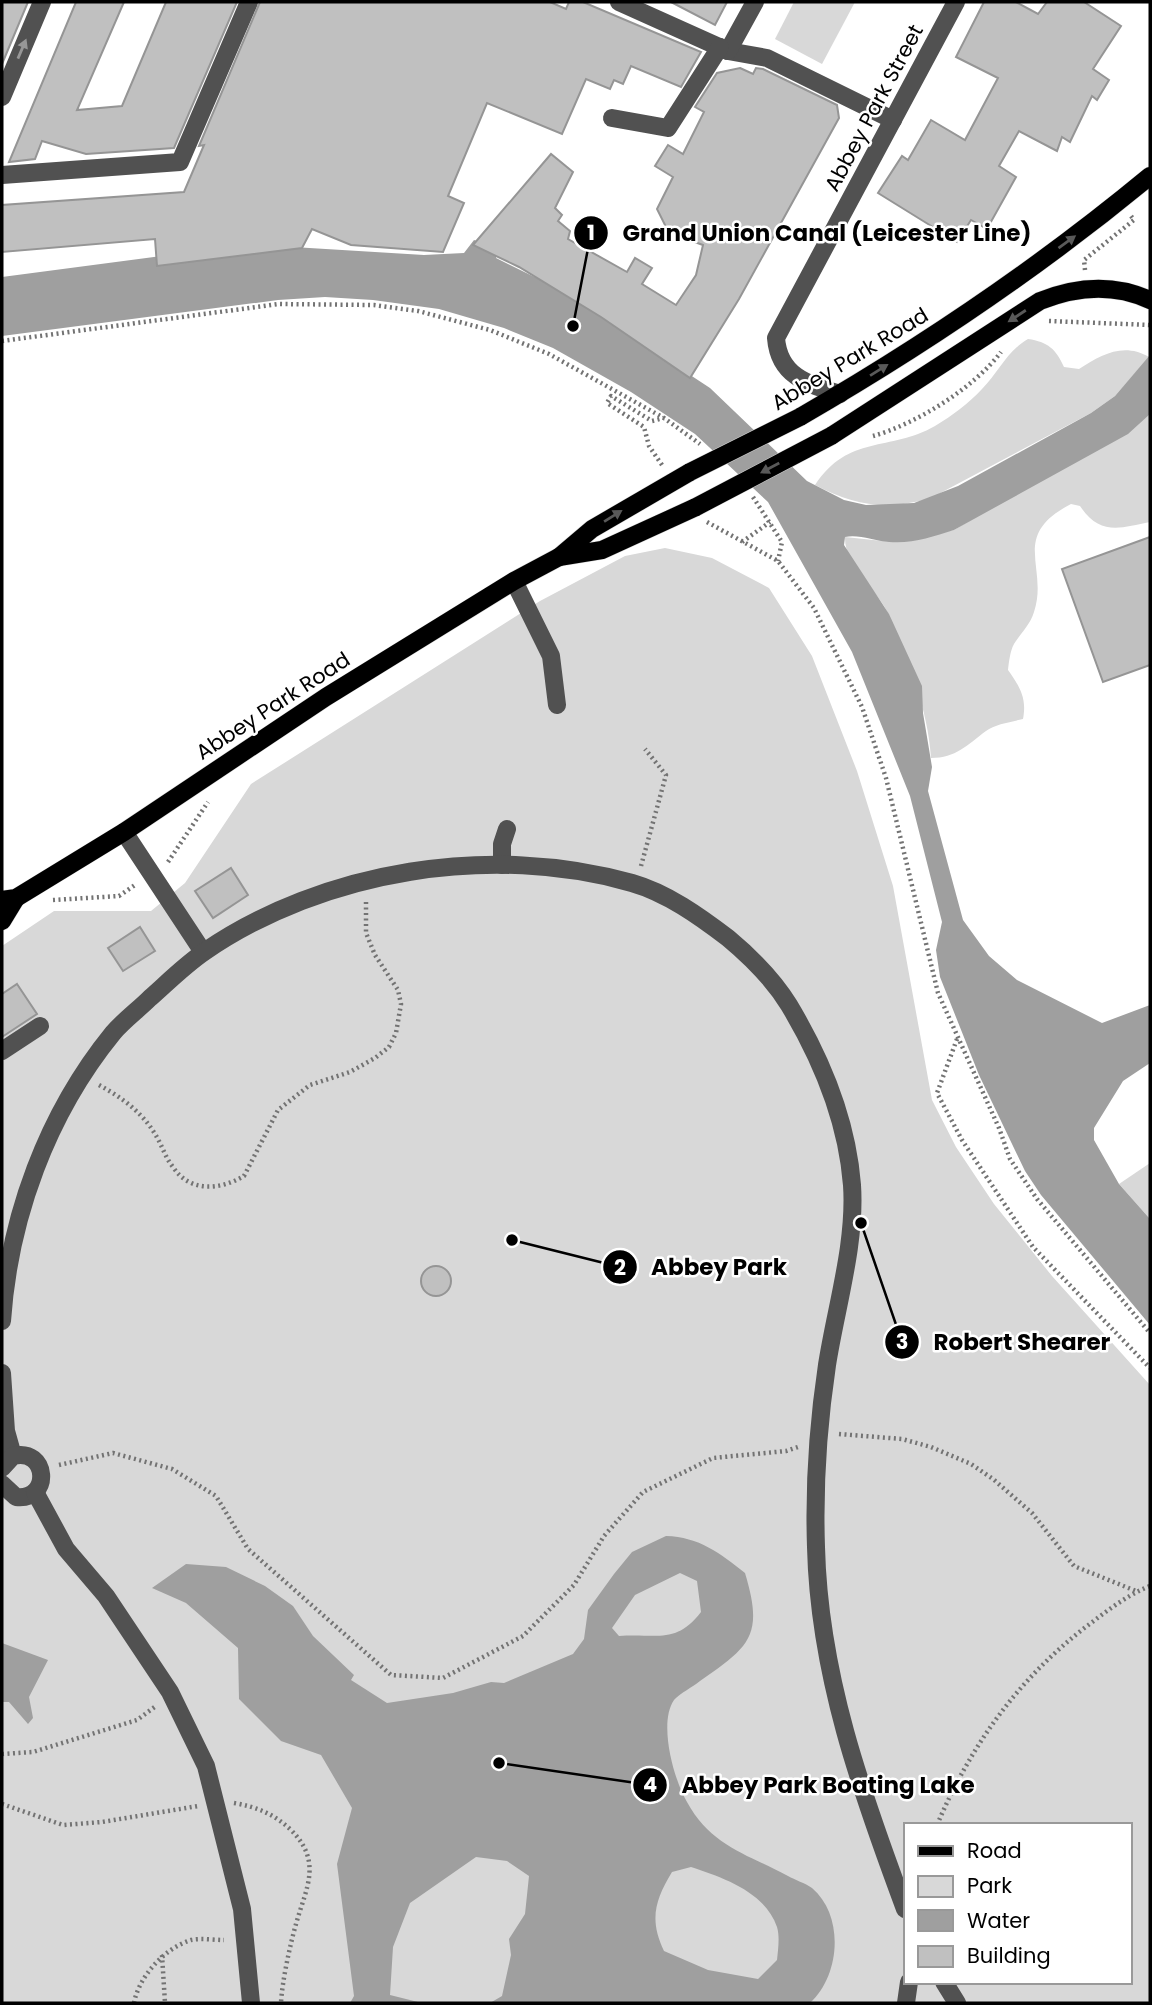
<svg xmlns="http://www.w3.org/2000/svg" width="1152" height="2005" font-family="Poppins,sans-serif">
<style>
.green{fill:#d8d8d8;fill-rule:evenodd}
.water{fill:#9f9f9f;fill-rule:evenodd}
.building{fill:#c0c0c0;stroke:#959595;stroke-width:2}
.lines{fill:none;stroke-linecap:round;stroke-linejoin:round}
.major-casing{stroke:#dbdbdb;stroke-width:19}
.path{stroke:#737373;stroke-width:4.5;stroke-dasharray:2 3.5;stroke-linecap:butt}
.minor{stroke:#515151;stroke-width:18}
.major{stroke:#000;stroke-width:18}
.major-bridge-casing{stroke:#dbdbdb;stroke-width:19;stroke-linecap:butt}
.major-bridge{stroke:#000;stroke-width:18}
.oneway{fill:#979797}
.oneway2{fill:#595959}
.labels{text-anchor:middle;stroke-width:5;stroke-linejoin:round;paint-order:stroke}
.street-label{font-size:21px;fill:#000;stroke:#fff}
.leader{fill:none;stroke:#000;stroke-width:2.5}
.callout-dot{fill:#000;stroke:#fff;stroke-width:2.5}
.mark-label{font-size:21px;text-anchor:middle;font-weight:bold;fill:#fff}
.callout-label{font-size:23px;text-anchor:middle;font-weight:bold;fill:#000;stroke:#fff;stroke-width:5;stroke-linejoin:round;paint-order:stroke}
</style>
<rect width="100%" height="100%" fill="#fff"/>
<g class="green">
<polygon points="794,2 855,2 822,64 775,39"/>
<path d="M1028,339C1048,342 1056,349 1064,367L1079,369C1101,355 1123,342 1149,357L1115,396L1091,413L931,498C886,511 856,506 815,485C849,434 889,452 935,426C952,416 969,403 982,389C999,372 1007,351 1028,339Z"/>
<path d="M1150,414V522C1120,528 1100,536 1080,506L1071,504C1009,536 1049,567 1034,612C1030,625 1021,633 1014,644C1010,651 1009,662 1008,670C1020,687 1027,698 1023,719C1011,722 995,724 986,731C967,745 956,758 931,758C928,708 908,662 889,615C878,590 844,566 845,537L892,542L954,530Z"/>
<path d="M665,548L712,558L769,588L812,656L857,771L893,886L932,1100L956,1147L994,1204L1052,1276L1150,1385V2003H2V946L54,911H151L185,883L251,784L540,601L625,556ZM905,1825H1129V1982H905Z"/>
<polygon points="1150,1163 1150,1219 1119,1184"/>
</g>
<g class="water">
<path d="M283,240L293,247L424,255L464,253L474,240L498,248L496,258L561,290L710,388L807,481L844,500L866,505L914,503L958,486L1091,413L1115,396L1150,355V414L1128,434L954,530C932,537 912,544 889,542C874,541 859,534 845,537L844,545L889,614L922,686L923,713L932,767L928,791L963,920L989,956L1017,980L1102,1023L1150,1005V1063L1123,1081L1094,1128V1140L1119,1184L1150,1219V1325L1041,1195L1025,1171L979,1075L940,977L936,950L942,922L910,796L852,652L768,502L695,434L631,392L553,348L504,328L439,309L373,300L325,297L278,300L2,336V277Z"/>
<path d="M666,1536C699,1537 720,1553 745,1573C764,1636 750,1646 700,1681C693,1687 680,1693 674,1700C658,1723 674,1780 687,1802C711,1846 747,1854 788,1876C795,1880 805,1883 812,1888C845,1916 840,1976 810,2003H490L502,1996L511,1955L509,1939L525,1914L529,1876L507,1861L476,1857L410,1903L393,1947L390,1995L422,2003H350L354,1996L337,1864L352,1808L321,1755L281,1741L239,1699L238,1648L186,1603L152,1588L186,1564L226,1567L265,1586L293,1606L313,1636L354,1675L351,1680L387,1703L453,1693L491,1682L504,1683L573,1654L584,1639L588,1610L614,1574L632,1552ZM680,1573L697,1581L701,1612C676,1645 656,1633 619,1636L612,1628L635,1595ZM691,1867C724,1878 765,1892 777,1927C780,1937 778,1950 777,1960L758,1979L708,1970L664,1951C649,1920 655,1900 672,1872Z"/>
<polygon points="2,1643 48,1660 29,1697 33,1718 28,1724 9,1702 2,1702"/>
</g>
<g class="building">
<polygon points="2,2 28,2 2,64"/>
<polygon points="76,2 124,2 77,110 122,106 166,2 237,2 174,148 86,154 42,141 35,159 9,162"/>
<polygon points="260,2 550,2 566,9 569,2 583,2 701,52 681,87 631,66 623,84 614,80 610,89 586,79 562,134 487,103 448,196 464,203 443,252 351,245 312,229 302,248 157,266 155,239 2,252 2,205 184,192 204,145 199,146"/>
<polygon points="671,2 727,2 715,25"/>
<polygon points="984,2 1016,2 1038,14 1047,2 1084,2 1121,26 1093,69 1109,80 1097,100 1092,96 1070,142 1062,137 1057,151 1019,131 999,166 1016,177 987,229 971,220 957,242 878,193 902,156 908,160 931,120 965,140 998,78 956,57"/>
<polygon points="740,68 753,74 756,68 763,69 837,105 839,118 739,299 690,378 601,317 519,267 473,245 551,154 573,172 555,208 562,215 558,221 570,231 568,239 627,272 635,258 652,268 642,284 676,305 696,275 703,245 669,233 657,209 673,177 655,166 668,145 683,154 704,112 695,107 717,73"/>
<polygon points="1150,537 1150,665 1103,682 1062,569"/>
<polygon points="231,868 248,895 213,918 195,891"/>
<polygon points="140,927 155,951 123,971 108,948"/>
<polygon points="17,984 37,1014 2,1037 2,994"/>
<circle cx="436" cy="1281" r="15"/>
</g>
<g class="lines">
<defs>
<g id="major">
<path d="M800,417C923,346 1040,267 1150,176"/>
<path d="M831,436L1040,301C1077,286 1113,283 1150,300"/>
<polyline points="559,557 602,550 696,507"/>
<polyline points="2,900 16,898 124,832 326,697 514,581 559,557 592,529 690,472"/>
<polyline points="2,921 16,898"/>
</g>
</defs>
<use href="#major" class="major-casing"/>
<g class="path">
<polyline points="1085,270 1084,260 1134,220 1131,216"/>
<polyline points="1049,321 1150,325"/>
<polyline points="2,341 279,304 374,305 418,311 490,330 549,354 664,418 700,444"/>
<path d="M873,436C916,424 974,388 1001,352"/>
<polyline points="662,465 649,446 644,427 607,403 611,396 652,421 664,418"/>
<polyline points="753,497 782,542 778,561"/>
<polyline points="707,522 778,561 814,608 862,707 886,778 938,993 999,1128 1010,1159 1037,1199 1150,1333"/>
<polyline points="742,542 770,522"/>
<polyline points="168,862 208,802"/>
<polyline points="641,866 666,775 645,749"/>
<polyline points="53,900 119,896 135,885"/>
<polyline points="957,1039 937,1093 962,1140 1033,1247 1150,1368"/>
<path d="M99,1085C121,1097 142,1112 155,1134C162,1145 165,1157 173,1167C190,1193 220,1190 244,1176L278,1110L310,1085L350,1072L375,1058L389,1047L396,1033L401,1004L398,990L375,955L366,933V902"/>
<polyline points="839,1434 902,1439 931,1447 971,1464 993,1479 1032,1513 1074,1566 1136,1591"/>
<polyline points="59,1465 113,1453 172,1469 216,1496 248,1549 391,1675 443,1678 523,1636 574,1585 604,1536 643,1492 713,1458 786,1451 798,1447"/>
<polyline points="2,1754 33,1752 137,1720 156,1706"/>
<path d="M234,1803C257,1807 274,1814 291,1830C323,1862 306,1888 296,1924C290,1945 282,1982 281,2003"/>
<polyline points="2,1804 63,1825 102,1822 198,1806"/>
<path d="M937,1825C971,1745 1018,1679 1087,1626C1107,1611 1127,1595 1150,1586"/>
<polyline points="162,1955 165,2003"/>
<path d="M134,2003C139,1976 165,1948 191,1940C201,1938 214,1940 224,1940"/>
</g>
<g class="minor">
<polyline points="619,2 728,51 767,58 893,120"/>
<polyline points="728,51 755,2"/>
<polyline points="2,97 42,2"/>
<polyline points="612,118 668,128 720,47"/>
<polyline points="2,175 180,162 249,2"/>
<path d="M840,394C807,384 779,376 776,338L956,2"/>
<polyline points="514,581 551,656 557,705"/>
<polyline points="124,832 203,952"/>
<polyline points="502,865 502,844 507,829"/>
<polyline points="2,1051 40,1026"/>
<path d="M2,1321C9,1218 47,1114 113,1033C124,1020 138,1010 150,998C167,983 185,965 204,952C323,870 492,843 632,883C667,893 699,916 728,938C752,958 773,979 789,1005C822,1060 847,1120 852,1185C856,1244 836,1307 827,1365C818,1425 814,1487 816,1547C819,1674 861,1791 905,1909"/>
<polyline points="2,1373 6,1431 13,1456"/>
<path d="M2,1468L13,1456C48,1447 52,1501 16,1497L2,1484"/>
<polyline points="35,1492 66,1549 106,1596 170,1692 206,1766 242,1909 251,2003"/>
<polyline points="944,1982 957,2003"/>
<polyline points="906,2003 909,1982"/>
</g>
<use href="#major" class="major"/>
<defs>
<g id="major-bridge">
<polyline points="690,472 800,417"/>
<polyline points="696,507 831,436"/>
</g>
</defs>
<use href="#major-bridge" class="major-bridge-casing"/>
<use href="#major-bridge" class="major-bridge"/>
</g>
<defs><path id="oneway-solid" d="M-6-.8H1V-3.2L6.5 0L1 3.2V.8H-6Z" transform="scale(1.75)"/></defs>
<use class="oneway" href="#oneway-solid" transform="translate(22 49) rotate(-67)"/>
<g class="oneway2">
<use href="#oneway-solid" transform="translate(1067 242) rotate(-36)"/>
<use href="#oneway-solid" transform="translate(1017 316) rotate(147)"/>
<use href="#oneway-solid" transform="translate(879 370) rotate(-32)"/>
<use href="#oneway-solid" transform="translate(770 468) rotate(152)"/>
<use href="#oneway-solid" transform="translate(613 516) rotate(-32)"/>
</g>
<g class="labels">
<g class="street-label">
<text transform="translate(874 108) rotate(-62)" y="7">Abbey Park Street</text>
<text transform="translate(850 359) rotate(-31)" y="7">Abbey Park Road</text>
<text transform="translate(273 706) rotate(-33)" y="7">Abbey Park Road</text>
</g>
</g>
<path class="leader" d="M573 326L591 233M512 1240L620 1267M861 1223L902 1342M499 1763L650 1785"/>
<g class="callout-dot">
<circle cx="573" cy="326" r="7"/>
<circle cx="512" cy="1240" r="7"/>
<circle cx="861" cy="1223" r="7"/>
<circle cx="499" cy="1763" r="7"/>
<circle cx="591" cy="233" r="18"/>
<circle cx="620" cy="1267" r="18"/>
<circle cx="902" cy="1342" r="18"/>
<circle cx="650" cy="1785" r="18"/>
</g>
<g class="mark-label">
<text x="591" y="240">1</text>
<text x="620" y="1275">2</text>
<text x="902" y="1349">3</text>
<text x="650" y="1792">4</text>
</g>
<g class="callout-label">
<text x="827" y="241">Grand Union Canal (Leicester Line)</text>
<text x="719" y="1275">Abbey Park</text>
<text x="1022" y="1350">Robert Shearer</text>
<text x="828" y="1793">Abbey Park Boating Lake</text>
</g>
<rect width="1152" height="2005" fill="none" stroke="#000000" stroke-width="7"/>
<rect x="904" y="1823" width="228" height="161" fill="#ffffff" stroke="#999999" stroke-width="2"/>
<rect x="918" y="1846" width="35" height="10" fill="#000000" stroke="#999999" stroke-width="2"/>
<text x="967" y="1858" font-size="21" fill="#000000">Road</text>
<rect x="918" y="1876" width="35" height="21" fill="#d8d8d8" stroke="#999999" stroke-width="2"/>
<text x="967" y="1893" font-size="21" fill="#000000">Park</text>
<rect x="918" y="1910" width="35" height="21" fill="#9f9f9f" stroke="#999999" stroke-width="2"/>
<text x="967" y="1928" font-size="21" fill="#000000">Water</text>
<rect x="918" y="1946" width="35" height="21" fill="#c0c0c0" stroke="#999999" stroke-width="2"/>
<text x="967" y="1963" font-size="21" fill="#000000">Building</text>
</svg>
